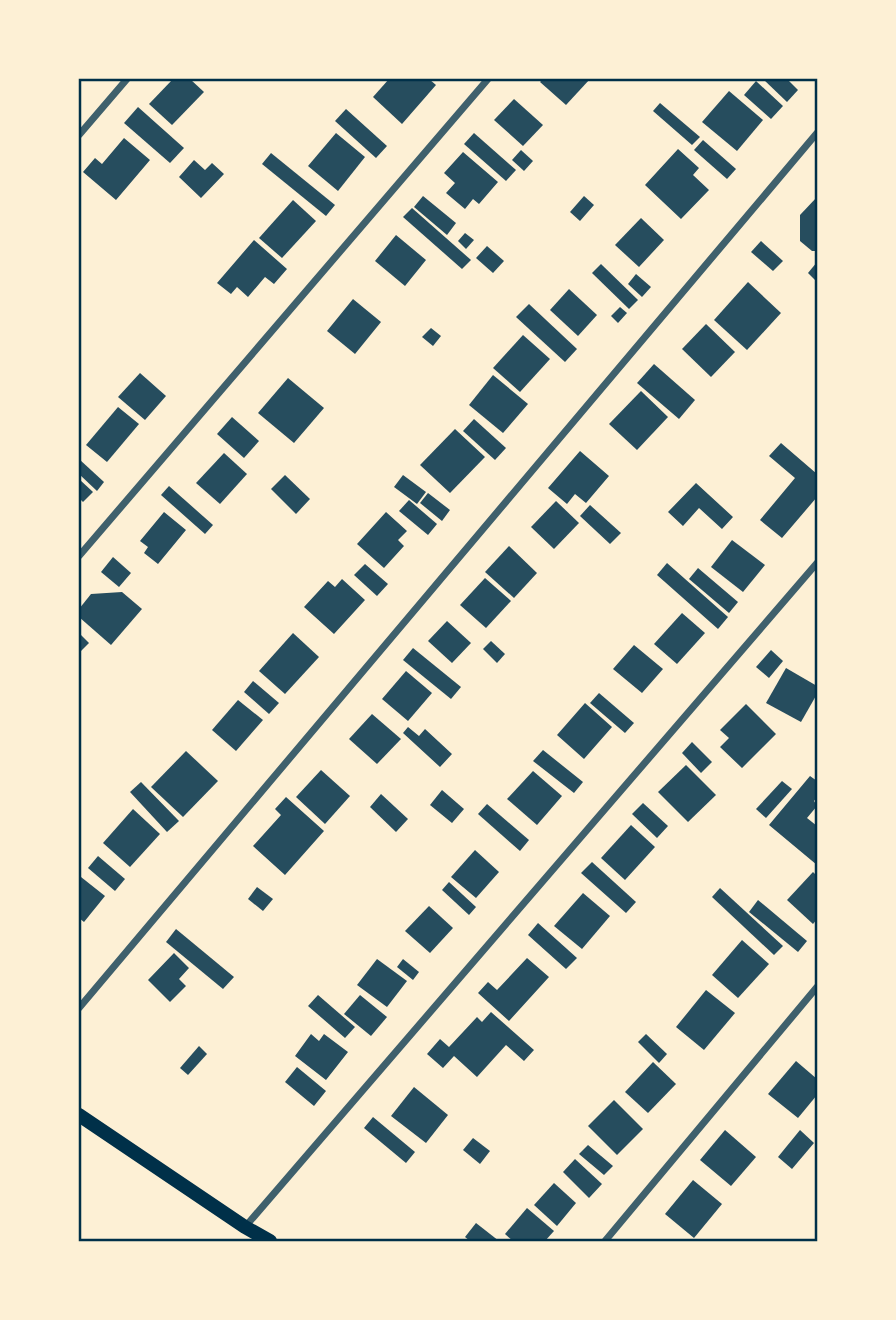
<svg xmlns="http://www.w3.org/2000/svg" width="896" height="1320" font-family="Georgia,serif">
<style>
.building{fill:#264d5e}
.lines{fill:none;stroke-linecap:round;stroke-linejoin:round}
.minor{stroke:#3f606c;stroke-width:7}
.secondary{stroke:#003049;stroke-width:14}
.neatline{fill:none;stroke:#003049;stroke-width:2.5}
</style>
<rect width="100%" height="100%" fill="#fdf0d5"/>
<g class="building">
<polygon points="173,79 190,79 204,92 172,125 149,104"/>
<polygon points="389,79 429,79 436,85 402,124 373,97"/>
<polygon points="543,79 590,79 566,105 540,82"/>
<polygon points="763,79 787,79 798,90 787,102"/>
<polygon points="756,81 783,106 771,119 744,95"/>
<polygon points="729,91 763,120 737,151 702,122"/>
<polygon points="514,99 543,125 523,146 494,120"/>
<polygon points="660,103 700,137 692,145 653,111"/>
<polygon points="138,107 184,148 170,163 124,123"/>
<polygon points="346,109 387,146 376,158 335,121"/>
<polygon points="336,133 365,157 338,191 308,166"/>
<polygon points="474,133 516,170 506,181 464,144"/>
<polygon points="124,138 150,160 116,200 83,172 95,158 102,164"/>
<polygon points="703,140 736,169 727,179 694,150"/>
<polygon points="678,149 699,168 693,175 709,190 681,219 645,185"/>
<polygon points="521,150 533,161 524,171 512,160"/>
<polygon points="463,152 498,182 479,204 473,199 465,209 446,193 455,183 444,173"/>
<polygon points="271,153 335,205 326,216 262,164"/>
<polygon points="194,160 205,170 212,163 224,174 201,198 179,177"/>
<polygon points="423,196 456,223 447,235 414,207"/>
<polygon points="584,196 594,205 580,221 570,212"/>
<polygon points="817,197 817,251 812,251 800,241 800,215"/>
<polygon points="293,200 316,221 282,258 259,238"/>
<polygon points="412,208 471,260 462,269 403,217"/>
<polygon points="641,218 664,240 639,267 615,245"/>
<polygon points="465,233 474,240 466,249 458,241"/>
<polygon points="396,235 426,260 405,286 375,261"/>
<polygon points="254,240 287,269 274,284 265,277 248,297 237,287 231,294 217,283"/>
<polygon points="761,241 783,261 773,271 751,252"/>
<polygon points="487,246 504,261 493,273 476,258"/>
<polygon points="817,262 817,282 808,273"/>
<polygon points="601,264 638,300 629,309 592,273"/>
<polygon points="636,274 651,287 642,297 628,284"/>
<polygon points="748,282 781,313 747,350 714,320"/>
<polygon points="569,289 597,315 578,336 550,310"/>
<polygon points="353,299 381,322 355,354 327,331"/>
<polygon points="529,304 577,349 565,362 516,317"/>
<polygon points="620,307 627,313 618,323 611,316"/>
<polygon points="706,324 735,352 711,377 682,349"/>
<polygon points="431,328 441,336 433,346 422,337"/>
<polygon points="523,335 550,359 520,392 493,368"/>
<polygon points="654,364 695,400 679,419 637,383"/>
<polygon points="140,373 166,396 145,420 118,397"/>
<polygon points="493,375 528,404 503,433 469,405"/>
<polygon points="288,378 324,408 294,443 258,413"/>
<polygon points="641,391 668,417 637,450 609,424"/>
<polygon points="118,407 139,424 107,462 86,445"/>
<polygon points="232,417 259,441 244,458 217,434"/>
<polygon points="474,419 506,448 495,460 463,431"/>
<polygon points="455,429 485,457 450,493 420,465"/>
<polygon points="781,443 817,474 817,497 782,538 760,520 795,478 769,456"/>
<polygon points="580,451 609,476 586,503 575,494 567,504 548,488"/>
<polygon points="224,453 247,474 220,504 196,483"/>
<polygon points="79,459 104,482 97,491 79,474"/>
<polygon points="285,475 310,499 296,514 271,489"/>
<polygon points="403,475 426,492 417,504 394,487"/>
<polygon points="79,479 93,492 83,502 79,498"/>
<polygon points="696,483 733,517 722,529 699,508 683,526 668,512"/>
<polygon points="169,486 213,525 205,534 161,495"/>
<polygon points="428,493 450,510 442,521 420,503"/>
<polygon points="409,500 437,524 428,535 399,511"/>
<polygon points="556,501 579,523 554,549 531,527"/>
<polygon points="590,505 621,533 610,544 580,516"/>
<polygon points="164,512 186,530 158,564 144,553 148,547 140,541"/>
<polygon points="386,512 407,531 398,540 404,546 384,568 357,544"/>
<polygon points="732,540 765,565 743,592 711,567"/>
<polygon points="509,546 537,573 514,598 485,572"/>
<polygon points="113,557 131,573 119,587 101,572"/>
<polygon points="667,563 728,617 718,629 657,575"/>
<polygon points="365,564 388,584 377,596 354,575"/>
<polygon points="698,568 738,602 729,613 689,579"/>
<polygon points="485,578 511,601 486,628 460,605"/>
<polygon points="342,579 365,600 334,634 304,607 328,581 335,587"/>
<polygon points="122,592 142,609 111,645 79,617 79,609 91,594"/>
<polygon points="682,613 705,633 677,664 654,644"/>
<polygon points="447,621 471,643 452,663 428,641"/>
<polygon points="79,633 89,643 79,653"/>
<polygon points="293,633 319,657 285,694 259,671"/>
<polygon points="491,641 505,654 497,663 483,649"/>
<polygon points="634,645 663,669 642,693 613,669"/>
<polygon points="413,648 461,687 451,699 403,660"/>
<polygon points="771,650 783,661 769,678 756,667"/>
<polygon points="786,668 817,686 817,694 801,722 766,703"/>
<polygon points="406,671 432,693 408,721 382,699"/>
<polygon points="253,681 279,703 269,714 244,692"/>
<polygon points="599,693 634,723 625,733 590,703"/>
<polygon points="238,700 263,720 236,751 212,730"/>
<polygon points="585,703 612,727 584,759 557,735"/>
<polygon points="746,704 776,734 742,768 720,747 729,738 720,730"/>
<polygon points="372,714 401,739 377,764 349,739"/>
<polygon points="408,727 419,736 425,729 452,754 440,767 403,733"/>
<polygon points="692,742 712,762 701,773 682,753"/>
<polygon points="543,750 583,782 574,793 533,761"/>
<polygon points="186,751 218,781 183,817 151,787"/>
<polygon points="686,765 716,795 688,822 658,792"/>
<polygon points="321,770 350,796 325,824 296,797"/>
<polygon points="533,771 562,796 537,825 507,799"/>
<polygon points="810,776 817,781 817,797 814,801 817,806 807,818 817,826 817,865 769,825"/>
<polygon points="782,781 792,789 766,818 756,809"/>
<polygon points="141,782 179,821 167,832 130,792"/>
<polygon points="442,790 464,809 452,823 430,805"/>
<polygon points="381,794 408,819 396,832 370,807"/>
<polygon points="286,797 324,831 285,875 253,846 281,815 275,809"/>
<polygon points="643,803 668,826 657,838 632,814"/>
<polygon points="487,804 529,840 520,851 478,814"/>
<polygon points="133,809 160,834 130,867 103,843"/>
<polygon points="631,825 655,847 625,880 601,858"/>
<polygon points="475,850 499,872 476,898 451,877"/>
<polygon points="98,856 125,879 115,891 88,868"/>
<polygon points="592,862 636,902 626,913 581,873"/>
<polygon points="813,872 817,876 817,919 813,924 787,900"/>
<polygon points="81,877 105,896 84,922 79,918 79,879"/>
<polygon points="449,882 476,907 469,915 442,890"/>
<polygon points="257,887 273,899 263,911 248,899"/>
<polygon points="720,888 783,946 774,955 712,897"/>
<polygon points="583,893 610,916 582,949 554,926"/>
<polygon points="758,900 807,941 798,952 749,912"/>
<polygon points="429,906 453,928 430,953 405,931"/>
<polygon points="538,923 577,958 566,969 528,935"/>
<polygon points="176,929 234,977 223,989 166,942"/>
<polygon points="742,940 769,964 738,998 712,975"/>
<polygon points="174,953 189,968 179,979 186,986 170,1002 148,980"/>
<polygon points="527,958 549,977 509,1021 478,993 488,982 497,990"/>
<polygon points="377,959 407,981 387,1007 357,985"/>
<polygon points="403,959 419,972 413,980 397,967"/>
<polygon points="706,990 735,1013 704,1050 676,1027"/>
<polygon points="318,995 355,1027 345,1038 308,1006"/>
<polygon points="360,995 387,1017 371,1036 344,1014"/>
<polygon points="491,1012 534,1050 524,1061 506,1045 477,1077 454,1056 443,1068 427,1054 440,1039 449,1047 477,1017 482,1022"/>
<polygon points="311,1034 319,1041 324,1034 348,1052 326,1080 295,1056"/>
<polygon points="646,1034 667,1054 659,1063 638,1042"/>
<polygon points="199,1046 207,1054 188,1075 180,1068"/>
<polygon points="796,1061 817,1079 817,1095 798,1118 768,1094"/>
<polygon points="653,1062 676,1084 648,1113 625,1092"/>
<polygon points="297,1067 326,1091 314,1106 285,1082"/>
<polygon points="414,1087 448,1115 426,1143 391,1116"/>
<polygon points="614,1100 643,1129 617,1155 588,1126"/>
<polygon points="373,1117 415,1152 406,1163 364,1128"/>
<polygon points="725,1130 756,1157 731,1186 700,1160"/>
<polygon points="800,1130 814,1143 792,1169 778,1157"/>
<polygon points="473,1138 490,1151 480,1164 463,1150"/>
<polygon points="588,1145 613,1166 604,1175 579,1154"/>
<polygon points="575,1159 602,1184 589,1198 563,1172"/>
<polygon points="693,1180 722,1204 694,1238 665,1214"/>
<polygon points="554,1183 576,1203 557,1226 534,1205"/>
<polygon points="527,1208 554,1231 545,1241 513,1241 505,1234"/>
<polygon points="476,1223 499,1241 470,1241 465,1237"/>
</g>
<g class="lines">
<g class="minor">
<polyline points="79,135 127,79"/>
<polyline points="79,556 488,79"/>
<polyline points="79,1008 817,133"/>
<polyline points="245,1227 817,563"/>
<polyline points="605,1241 817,987"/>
</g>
<polyline class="secondary" points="79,1115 245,1227 270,1241"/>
</g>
<rect width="896" height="1320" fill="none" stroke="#fdf0d5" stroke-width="161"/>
<rect x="80" y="80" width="736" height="1160" class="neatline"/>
</svg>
